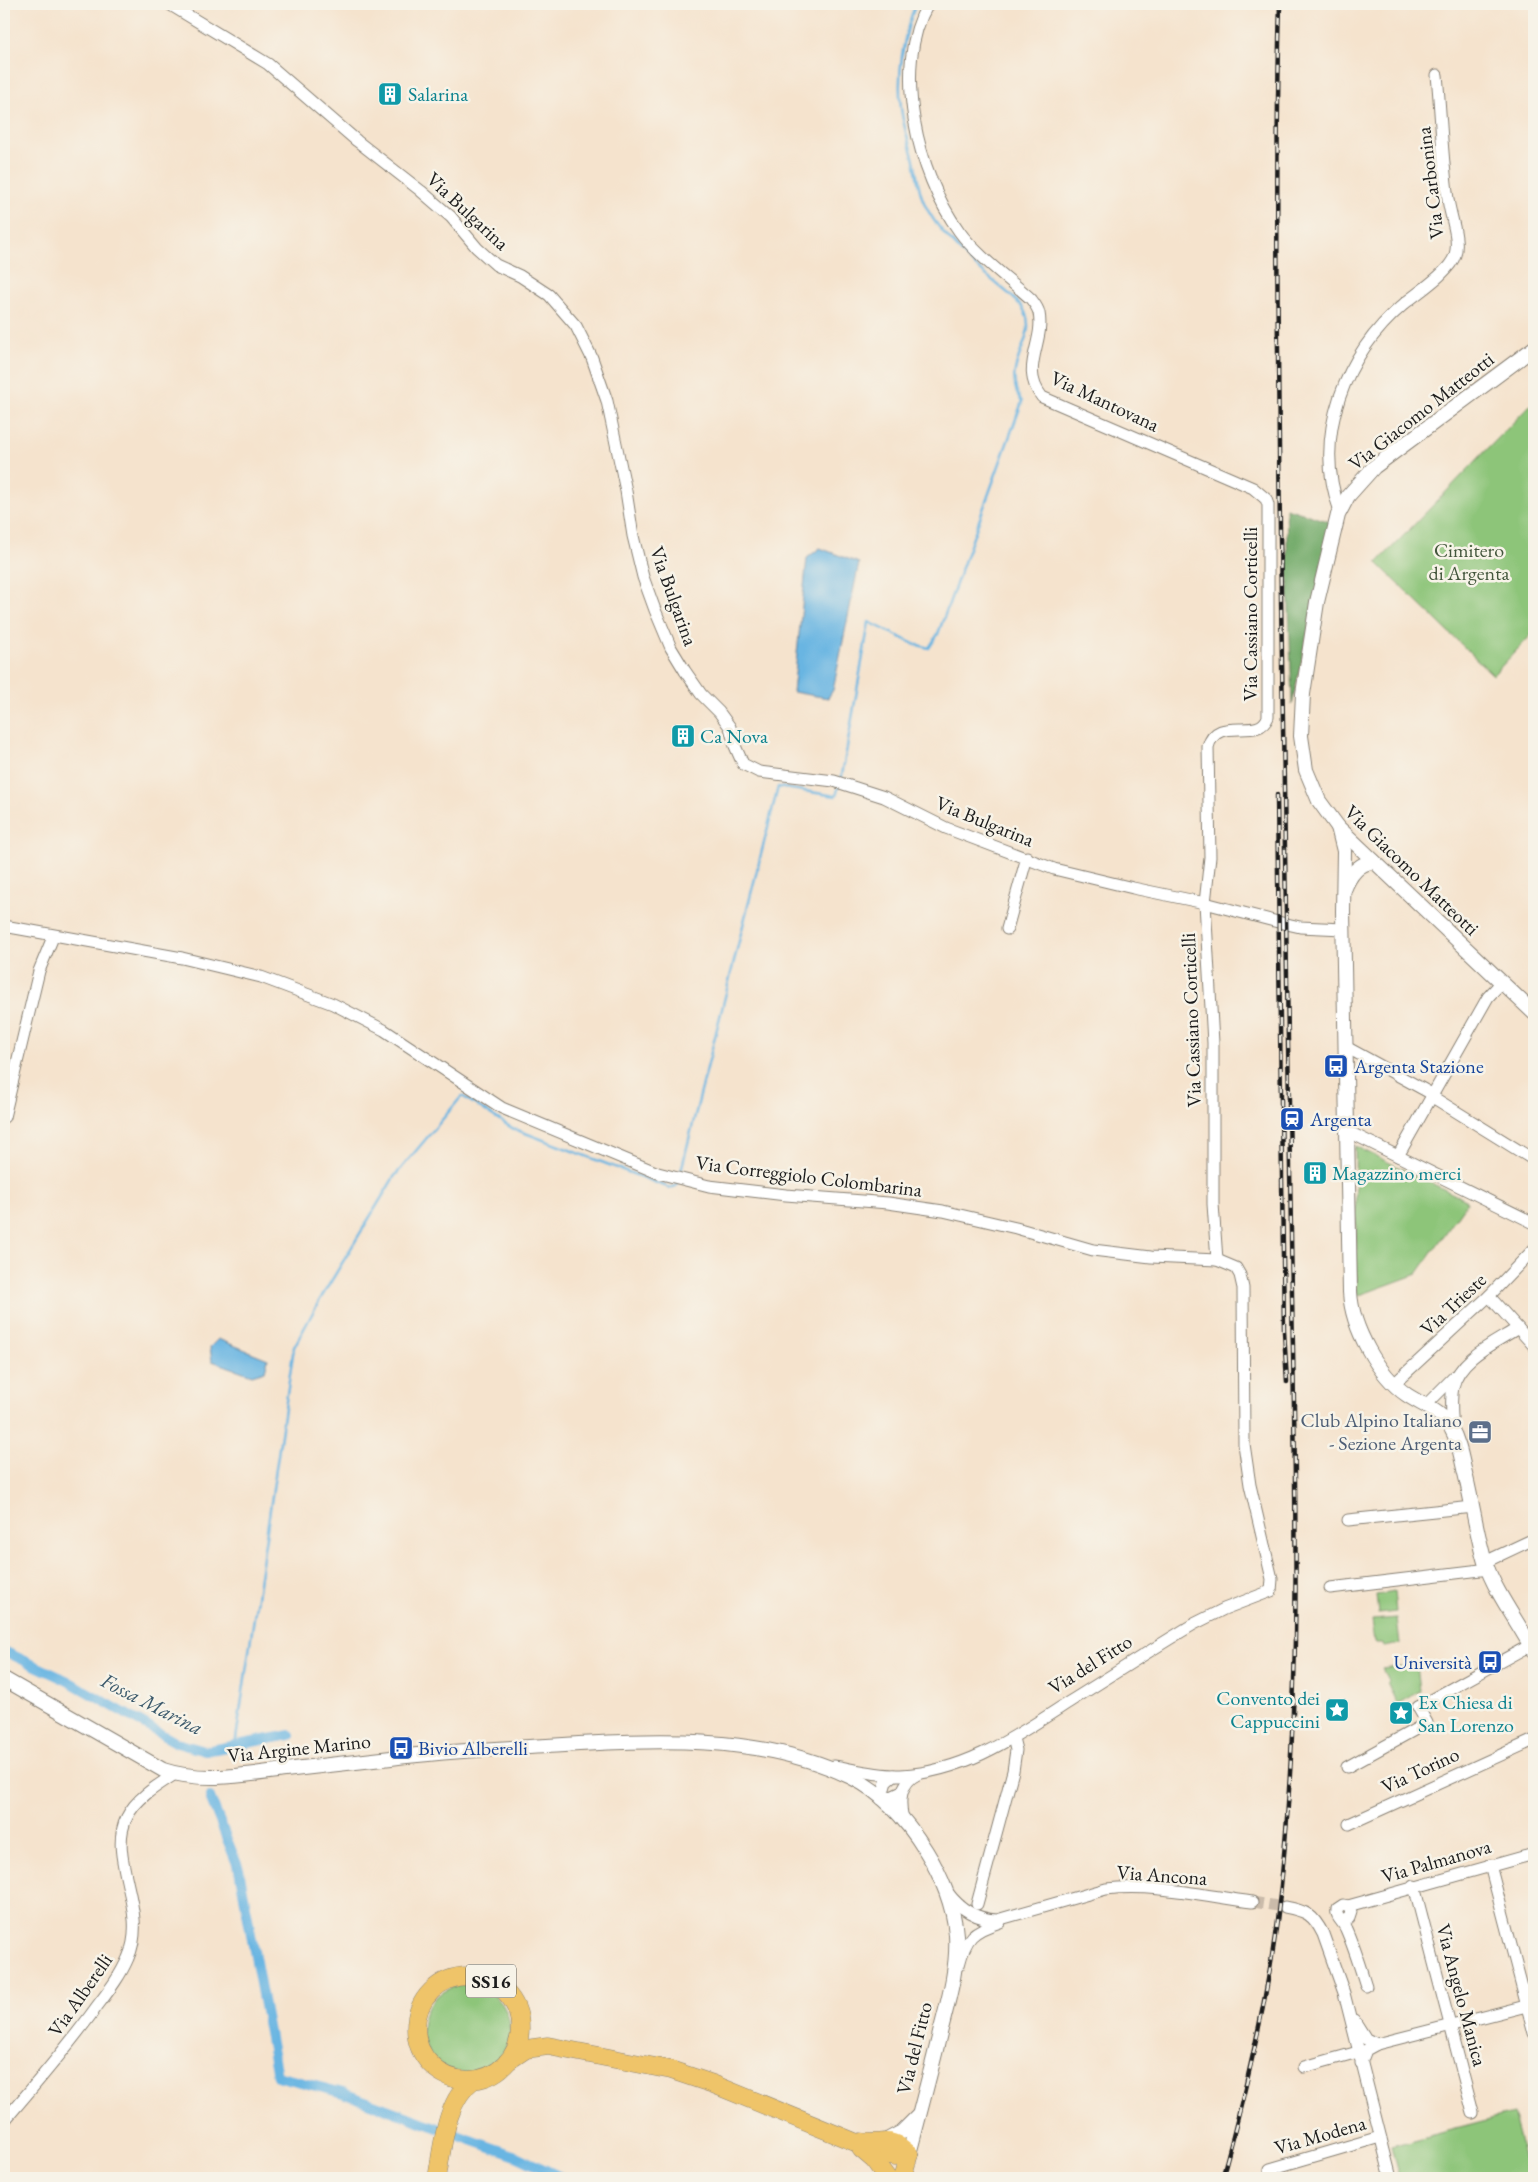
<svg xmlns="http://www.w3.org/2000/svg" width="1538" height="2182" font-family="'EB Garamond',serif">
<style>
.green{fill:#8dc579;stroke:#54704a}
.forest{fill:#72aa69;stroke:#476342}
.water{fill:#69b5e2;stroke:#42687f}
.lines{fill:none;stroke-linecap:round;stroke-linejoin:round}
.stream{stroke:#69b5e2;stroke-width:2.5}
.canal{stroke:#69b5e2;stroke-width:10}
.minor-tunnel{stroke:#cabbaa;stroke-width:11;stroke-dasharray:11 5.5;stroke-linecap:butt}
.minor-casing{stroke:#888074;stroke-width:13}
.tertiary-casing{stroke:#888074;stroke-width:16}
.primary-casing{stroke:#888074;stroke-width:19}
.minor{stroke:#fff;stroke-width:11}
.tertiary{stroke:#fff;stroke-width:14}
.primary{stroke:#efc469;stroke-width:18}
.rail-casing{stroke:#1c1c1c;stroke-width:4.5}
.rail{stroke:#f7f3e8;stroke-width:2.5;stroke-dasharray:8;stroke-linecap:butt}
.labels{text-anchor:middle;stroke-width:5;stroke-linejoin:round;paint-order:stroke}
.shield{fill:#f7f3e8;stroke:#5e5c59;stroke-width:1}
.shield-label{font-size:19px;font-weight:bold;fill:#1c1c1c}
.culture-label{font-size:20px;fill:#0d838f;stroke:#f7f3e8;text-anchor:start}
.street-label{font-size:20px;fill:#1c1c1c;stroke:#f7f3e8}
.park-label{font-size:20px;fill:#44573d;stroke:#f7f3e8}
.transit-label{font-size:20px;fill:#164399;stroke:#f7f3e8;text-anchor:start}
.service-label{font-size:20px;fill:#4e5e75;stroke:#f7f3e8;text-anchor:end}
.water-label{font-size:21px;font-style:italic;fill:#3b596b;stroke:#f7f3e8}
</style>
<rect width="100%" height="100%" fill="#f7f3e8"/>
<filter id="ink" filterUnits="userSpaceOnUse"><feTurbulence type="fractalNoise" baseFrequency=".02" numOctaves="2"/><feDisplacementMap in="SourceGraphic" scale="10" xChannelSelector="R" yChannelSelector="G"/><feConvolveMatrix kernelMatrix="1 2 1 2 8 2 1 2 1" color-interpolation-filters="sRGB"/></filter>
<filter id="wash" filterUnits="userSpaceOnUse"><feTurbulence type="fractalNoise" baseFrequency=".0096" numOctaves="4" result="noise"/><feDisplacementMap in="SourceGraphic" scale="20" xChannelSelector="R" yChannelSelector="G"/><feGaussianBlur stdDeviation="1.12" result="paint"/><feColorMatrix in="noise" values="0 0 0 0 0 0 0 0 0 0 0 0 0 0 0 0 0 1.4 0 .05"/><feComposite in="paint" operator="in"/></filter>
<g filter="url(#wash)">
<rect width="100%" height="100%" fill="#f5e3cd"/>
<g class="green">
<polygon points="1534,401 1534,632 1493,675 1377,563"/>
<polygon points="1355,1146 1468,1201 1417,1274 1357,1296"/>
<polygon points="1394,1592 1396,1612 1378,1614 1376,1595"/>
<polygon points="1397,1618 1400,1644 1383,1647 1382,1643 1375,1643 1372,1620"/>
<polygon points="1417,1665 1420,1691 1397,1704 1387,1683 1389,1682 1382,1669"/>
<circle cx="466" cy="2029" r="44"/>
<polygon points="1513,2114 1530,2178 1399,2178 1391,2146"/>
</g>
<polygon class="forest" points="1286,508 1331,522 1292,705"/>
<g class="water">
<polygon points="820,548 859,563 833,690 828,698 793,692 807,558"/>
<polygon points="218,1339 268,1359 265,1371 252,1375 212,1361 210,1347"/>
</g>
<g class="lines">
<g class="stream">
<path d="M841,781L869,622L914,644L929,648L938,634L1022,402C998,366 1039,341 1025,312C1018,297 980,273 967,258C951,241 932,223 923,200C918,188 917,173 914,160C909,143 903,125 901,108C897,75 903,34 916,4"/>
<polyline points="680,1175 778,787 836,796 839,786"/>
<polyline points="235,1746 294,1347 318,1303 394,1177 462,1096 512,1128 670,1188 676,1186 677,1182"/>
</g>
<g class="canal">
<polyline points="4,1651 68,1681 177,1743 205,1751 290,1735"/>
<polyline points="210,1797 239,1869 277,2076 343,2093 438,2128"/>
<polyline points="454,2134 516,2156 563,2178"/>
</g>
</g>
</g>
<g filter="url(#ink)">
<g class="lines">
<polyline class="minor-tunnel" points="1252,1902 1285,1907"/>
<defs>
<g id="minor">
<polyline points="169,4 268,64 357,141 421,191 451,217 477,248 496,265 520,276 549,295 576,326 592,358 607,401 626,491 633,536 643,577 655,610 671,648 685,671 701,694 719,712 730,727 735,746 743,764 759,772 834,781 884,797 946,828 1054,869 1133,888 1205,903 1278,922 1300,927 1343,929"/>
<path d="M928,4C891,67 918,175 959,231C976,255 1009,279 1031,299C1034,303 1038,308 1039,313C1045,343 1019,368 1042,397L1253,488L1266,499L1268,505V717C1258,743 1217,713 1208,747L1210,857L1205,903L1213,1043V1204L1217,1260"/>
<path d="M1340,511C1312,436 1345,354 1404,304C1417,293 1450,272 1455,255C1460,238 1450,216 1448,199C1442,158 1441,116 1437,75"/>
<path d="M4,926L182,958L261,977L333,1004L384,1030L502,1108L658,1173L709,1186L786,1195L888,1203L943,1211L1016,1228L1093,1250L1151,1257L1217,1260L1236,1268L1240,1275L1243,1288L1244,1444L1250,1485L1272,1579L1271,1591L1224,1609L1194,1624C1152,1649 1111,1676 1069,1702C1016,1736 966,1772 901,1775C879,1776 856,1770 834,1766"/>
<polyline points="1007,929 1027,857"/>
<polyline points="1346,1047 1432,1094"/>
<polyline points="1431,1096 1534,1160"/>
<polyline points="4,1117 39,971 53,937"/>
<polyline points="1347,1131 1534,1223"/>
<polyline points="1398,1156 1488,997 1501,983"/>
<polyline points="1489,1296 1534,1346"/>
<polyline points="1395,1383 1489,1296 1534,1249"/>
<polyline points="1425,1406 1455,1376"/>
<path d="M1453,1431C1452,1416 1450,1401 1453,1387C1459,1358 1495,1343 1518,1328"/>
<polyline points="1348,1520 1473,1507"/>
<polyline points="1485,1562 1534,1539"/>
<polyline points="1330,1588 1489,1569"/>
<polyline points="1347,1767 1427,1723 1418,1707 1534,1643"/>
<polyline points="894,1775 886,1782 881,1799 889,1798 902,1792"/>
<path d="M903,1820C899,1802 899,1783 918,1774"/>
<polyline points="1349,1824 1534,1740"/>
<polyline points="1490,1865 1534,2033"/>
<polyline points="1414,1886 1473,2113"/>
<path d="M948,1893C960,1909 976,1919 997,1920L1106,1889C1152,1883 1206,1896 1252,1902"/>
<polyline points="977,1904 1013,1771 1016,1750 1013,1738"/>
<polyline points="1348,1906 1534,1854"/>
<path d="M1285,1907C1306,1911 1313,1914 1323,1934L1344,1993L1391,2178"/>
<path d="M1342,1921L1349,1918L1351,1912L1348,1906L1343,1905L1337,1909C1335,1918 1343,1921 1346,1929C1354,1947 1360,1967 1366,1986"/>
<path d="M959,1965C966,1937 972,1931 1000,1922"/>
<polyline points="1354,2020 1366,2039 1377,2044"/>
<polyline points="1361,2063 1366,2050 1377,2044 1534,2004"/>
<polyline points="1304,2067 1358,2052"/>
<path d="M4,2121C35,2085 67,2048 95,2009C107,1993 120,1977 128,1958C150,1910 106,1858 127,1817C136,1798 158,1785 175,1774"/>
<polyline points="1270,2169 1380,2137"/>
</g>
<g id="tertiary">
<polyline points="1534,348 1374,467 1348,496 1338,515 1317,602 1303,694 1301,736 1306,770 1319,801 1338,827 1534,1013"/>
<path d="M1338,827L1344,851L1343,911L1350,1292C1352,1328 1378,1375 1407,1395C1422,1405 1441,1411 1450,1426C1458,1440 1461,1455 1464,1469C1472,1500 1476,1532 1485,1562C1496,1594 1519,1623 1534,1652"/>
<path d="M1344,890C1349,877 1357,863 1373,862"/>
<path d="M4,1679L163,1770C202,1783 245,1775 285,1770C320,1766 355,1762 391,1758C443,1751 495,1749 547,1746C648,1740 757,1732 851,1777C882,1792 908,1822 926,1851C941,1875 954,1906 956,1935C958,1967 949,1998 941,2029C931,2071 920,2112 909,2154"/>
<polyline points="887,2140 902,2132 918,2116"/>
</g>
<g id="primary">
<circle cx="468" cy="2028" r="52"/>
<polyline points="508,2061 526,2049 548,2046 671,2070 713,2084 884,2154 894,2156 909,2154"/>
<path d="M861,2142C885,2146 888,2134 909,2154"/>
<polyline points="861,2149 874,2160 887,2178"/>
<path d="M437,2178C443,2146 445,2101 473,2080"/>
<polyline points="902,2178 909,2154"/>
</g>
</defs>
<use href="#minor" class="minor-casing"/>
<use href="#tertiary" class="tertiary-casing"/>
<use href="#primary" class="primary-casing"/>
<use href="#minor" class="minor"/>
<use href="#tertiary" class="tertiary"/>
<use href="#primary" class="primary"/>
<defs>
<g id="rail">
<polyline points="1277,795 1284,1331 1287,1382"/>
<path d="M1222,2178C1245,2094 1266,2008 1277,1921C1305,1692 1294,1462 1291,1231C1288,998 1283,764 1280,530C1278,355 1275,179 1280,4"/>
</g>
</defs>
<use href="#rail" class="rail-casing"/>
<use href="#rail" class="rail"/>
</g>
</g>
<defs>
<symbol id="building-square" viewBox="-11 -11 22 22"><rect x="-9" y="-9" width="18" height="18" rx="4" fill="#0f9aa8" stroke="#f7f3e8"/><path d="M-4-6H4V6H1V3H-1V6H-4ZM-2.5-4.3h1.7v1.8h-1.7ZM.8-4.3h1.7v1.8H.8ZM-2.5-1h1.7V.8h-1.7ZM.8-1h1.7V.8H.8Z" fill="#fff"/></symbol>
<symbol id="bus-square" viewBox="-11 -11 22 22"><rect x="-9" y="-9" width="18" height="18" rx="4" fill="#1a4fb4" stroke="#f7f3e8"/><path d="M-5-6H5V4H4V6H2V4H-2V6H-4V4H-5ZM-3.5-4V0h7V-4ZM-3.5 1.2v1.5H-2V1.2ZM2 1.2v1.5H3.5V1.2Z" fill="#fff"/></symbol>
<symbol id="station-square" viewBox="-11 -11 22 22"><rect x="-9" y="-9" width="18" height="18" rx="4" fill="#1a4fb4" stroke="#f7f3e8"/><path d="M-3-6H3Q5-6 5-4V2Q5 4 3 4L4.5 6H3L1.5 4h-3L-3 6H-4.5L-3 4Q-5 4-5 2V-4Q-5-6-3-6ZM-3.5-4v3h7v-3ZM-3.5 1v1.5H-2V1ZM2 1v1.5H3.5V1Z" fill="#fff"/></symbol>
<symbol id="office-square" viewBox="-11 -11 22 22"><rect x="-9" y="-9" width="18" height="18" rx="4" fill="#5c6f8a" stroke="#f7f3e8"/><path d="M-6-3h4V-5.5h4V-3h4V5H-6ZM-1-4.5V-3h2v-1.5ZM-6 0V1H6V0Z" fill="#fff"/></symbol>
<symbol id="sight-square" viewBox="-11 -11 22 22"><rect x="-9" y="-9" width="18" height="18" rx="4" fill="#0f9aa8" stroke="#f7f3e8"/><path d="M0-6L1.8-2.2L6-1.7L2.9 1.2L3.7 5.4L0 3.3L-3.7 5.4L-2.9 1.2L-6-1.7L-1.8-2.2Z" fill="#fff"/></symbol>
</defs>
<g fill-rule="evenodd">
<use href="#building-square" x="376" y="80" width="28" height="28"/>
<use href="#building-square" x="669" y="722" width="28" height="28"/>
<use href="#bus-square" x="1322" y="1052" width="28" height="28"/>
<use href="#station-square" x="1278" y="1105" width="28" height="28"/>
<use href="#building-square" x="1301" y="1159" width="28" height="28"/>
<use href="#office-square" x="1466" y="1418" width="28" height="28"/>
<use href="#bus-square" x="1476" y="1648" width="28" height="28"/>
<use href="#sight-square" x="1323" y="1696" width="28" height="28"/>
<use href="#sight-square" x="1387" y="1699" width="28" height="28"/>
<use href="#bus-square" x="387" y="1734" width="28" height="28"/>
</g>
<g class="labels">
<rect class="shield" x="466" y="1964.5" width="50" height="33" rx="4"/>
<g class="shield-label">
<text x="491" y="1988">SS16</text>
</g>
<g class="culture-label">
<text x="408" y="101">Salarina</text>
<text x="700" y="743">Ca Nova</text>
<text x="1332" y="1180">Magazzino merci</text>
<text x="1320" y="1705" text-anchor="end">Convento dei<tspan x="1320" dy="23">Cappuccini</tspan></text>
<text x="1418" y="1709">Ex Chiesa di<tspan x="1418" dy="23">San Lorenzo</tspan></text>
</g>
<g class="street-label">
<text transform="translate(1430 183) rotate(-97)" y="7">Via Carbonina</text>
<text transform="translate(468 211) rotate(43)" y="7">Via Bulgarina</text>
<text transform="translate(1105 401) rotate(25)" y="7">Via Mantovana</text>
<text transform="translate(1421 411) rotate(-38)" y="7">Via Giacomo Matteotti</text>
<text transform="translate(674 596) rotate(70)" y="7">Via Bulgarina</text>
<text transform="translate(1250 614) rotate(-90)" y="7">Via Cassiano Corticelli</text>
<text transform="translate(985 821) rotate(22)" y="7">Via Bulgarina</text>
<text transform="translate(1412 870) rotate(44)" y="7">Via Giacomo Matteotti</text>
<text transform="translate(1191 1020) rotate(-92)" y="7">Via Cassiano Corticelli</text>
<text transform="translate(809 1176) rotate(7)" y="7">Via Correggiolo Colombarina</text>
<text transform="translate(1453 1304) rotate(-43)" y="7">Via Trieste</text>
<text transform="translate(1090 1664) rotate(-32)" y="7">Via del Fitto</text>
<text transform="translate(299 1748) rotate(-6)" y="7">Via Argine Marino</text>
<text transform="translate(1420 1770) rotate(-25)" y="7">Via Torino</text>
<text transform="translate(1436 1861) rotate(-16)" y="7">Via Palmanova</text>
<text transform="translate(1162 1875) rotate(4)" y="7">Via Ancona</text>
<text transform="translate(80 1995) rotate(-55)" y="7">Via Alberelli</text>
<text transform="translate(1462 1995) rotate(75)" y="7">Via Angelo Manica</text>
<text transform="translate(914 2048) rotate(-76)" y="7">Via del Fitto</text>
<text transform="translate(1320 2135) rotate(-16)" y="7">Via Modena</text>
</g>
<g class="park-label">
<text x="1469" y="557">Cimitero<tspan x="1469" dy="23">di Argenta</tspan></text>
</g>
<g class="transit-label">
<text x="1354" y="1073">Argenta Stazione</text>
<text x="1310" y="1126">Argenta</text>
<text x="1472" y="1669" text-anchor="end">Università</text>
<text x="418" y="1755">Bivio Alberelli</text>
</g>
<g class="service-label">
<text x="1462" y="1427">Club Alpino Italiano<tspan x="1462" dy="23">- Sezione Argenta</tspan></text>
</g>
<g class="water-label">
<text transform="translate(152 1704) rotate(27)" y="7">Fossa Marina</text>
</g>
</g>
<rect width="1538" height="2182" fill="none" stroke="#f7f3e8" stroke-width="20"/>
</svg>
